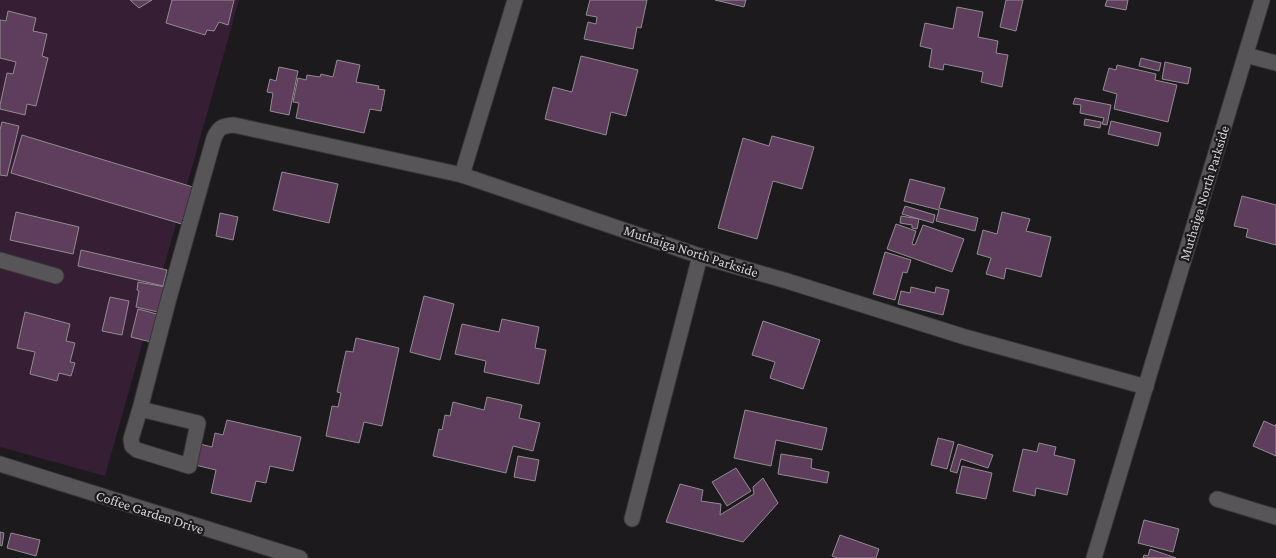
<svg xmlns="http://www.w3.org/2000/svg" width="1276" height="558" font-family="'Crimson Pro',serif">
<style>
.green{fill:#361e35}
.building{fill:#5e3e5c;stroke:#908d90}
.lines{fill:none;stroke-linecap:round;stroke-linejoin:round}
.minor-casing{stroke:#383638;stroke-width:17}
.minor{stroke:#585558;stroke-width:15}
.labels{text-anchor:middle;stroke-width:4.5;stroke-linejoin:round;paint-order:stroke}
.street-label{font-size:14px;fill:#d5d3d5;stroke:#1c1a1c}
</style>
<rect width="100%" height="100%" fill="#1c1a1c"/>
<polygon class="green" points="0,0 239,0 105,476 0,447"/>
<g class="building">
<polygon points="130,0 152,0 139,8"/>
<polygon points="172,0 234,0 228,25 219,22 214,31 207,30 205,35 166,23"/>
<polygon points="590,0 647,0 641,28 637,27 633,49 584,39 588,22 596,24 597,17 586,15"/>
<polygon points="715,0 746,0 744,7"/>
<polygon points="1006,0 1023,0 1016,31 1000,27"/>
<polygon points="1107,0 1128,0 1126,10 1105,6"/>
<polygon points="957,7 983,12 978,37 998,41 996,53 1008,55 1002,87 981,82 983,72 944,64 943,70 929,67 932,49 920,46 925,23 953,29"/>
<polygon points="8,11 36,18 33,31 47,34 42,56 48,58 36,106 27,104 25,115 0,109 0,105 7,73 13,74 16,62 0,58 0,20 6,21"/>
<polygon points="581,56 638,70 626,116 611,112 606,135 545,119 553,87 572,92"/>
<polygon points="1141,58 1161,63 1159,71 1139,66"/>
<polygon points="337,60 360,65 356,82 379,86 378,89 385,90 381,111 370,109 364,133 296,118 299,103 293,102 298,78 306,80 307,75 320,77 321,74 333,77"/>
<polygon points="1165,62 1191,68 1188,84 1162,79"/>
<polygon points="1117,65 1156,74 1155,80 1177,85 1168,122 1114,109 1117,94 1103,90 1109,68 1116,70"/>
<polygon points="279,67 298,71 289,115 270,111 273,93 267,92 270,79 276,81"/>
<polygon points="1075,98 1111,105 1107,125 1102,124 1104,118 1080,113 1081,105 1073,104"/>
<polygon points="1085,119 1101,122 1100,128 1084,125"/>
<polygon points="1111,121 1161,133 1158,146 1108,134"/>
<polygon points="2,122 19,126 7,176 0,175 0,130"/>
<polygon points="22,135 196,188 185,225 11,173"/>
<polygon points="772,136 814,147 802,189 773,181 757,239 718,228 743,138 769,146"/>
<polygon points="282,172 338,184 329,223 273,210"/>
<polygon points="910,179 945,188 939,208 978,218 975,231 936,221 939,210 904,201"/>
<polygon points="1242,196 1276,205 1276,245 1246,237 1248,229 1234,226"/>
<polygon points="905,206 935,215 933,223 902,214"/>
<polygon points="16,212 79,227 73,254 10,240"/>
<polygon points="1002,212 1030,219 1026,231 1051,237 1041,277 1006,268 1004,279 986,274 991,258 977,254 983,230 997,234"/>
<polygon points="220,213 238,217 233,240 216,236"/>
<polygon points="901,216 919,219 917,229 912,228 912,225 900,223"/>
<polygon points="896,224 916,231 912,244 915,245 923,225 964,239 952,272 887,249"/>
<polygon points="81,250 167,270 163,286 78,266"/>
<polygon points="885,252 911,260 907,273 903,272 895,300 873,294"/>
<polygon points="138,282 166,287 158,312 136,307 139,291 137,290"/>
<polygon points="911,287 935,293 936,287 949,290 943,315 898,304 901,291 910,293"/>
<polygon points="424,296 454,304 440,360 410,352"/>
<polygon points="110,297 129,301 122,335 102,331"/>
<polygon points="138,309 157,314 151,342 131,337"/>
<polygon points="25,312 70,324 66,341 75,343 70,362 75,363 71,376 59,373 57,381 30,374 35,352 17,348"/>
<polygon points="502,319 539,327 535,348 546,350 539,384 484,372 486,361 455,354 462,324 499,332"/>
<polygon points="763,321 820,340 803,389 770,378 775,362 752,355"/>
<polygon points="356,338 399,348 382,426 364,422 359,443 326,436 332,406 338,407 341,393 337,392 346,351 353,352"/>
<polygon points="487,397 522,405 519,418 540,423 533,451 513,446 506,473 433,456 439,429 442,430 445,415 450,416 453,402 484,410"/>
<polygon points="745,410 827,428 822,450 776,440 771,466 734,458"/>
<polygon points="227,420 301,437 293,471 270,466 266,483 256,481 251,502 211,493 216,470 195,465 200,444 212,447 215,433 223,435"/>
<polygon points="1264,421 1275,426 1276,424 1276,456 1253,446"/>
<polygon points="938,438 954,442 947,469 931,465"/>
<polygon points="1039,443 1056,447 1054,455 1075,460 1067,495 1036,488 1035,496 1013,491 1023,449 1037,452"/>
<polygon points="958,444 993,455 988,468 961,459 957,473 950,471"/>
<polygon points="781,454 812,459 811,468 829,472 827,483 778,474"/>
<polygon points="518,456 539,460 535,481 514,477"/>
<polygon points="962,466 992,473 986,499 956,493"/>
<polygon points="736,468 751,491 727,506 712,482"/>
<polygon points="763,478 778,503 743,542 666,522 680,484 703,490 701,501 721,504 720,515 754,494 753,487"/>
<polygon points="1144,520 1179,529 1173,552 1138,543"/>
<polygon points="0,532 4,533 2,546 0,545"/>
<polygon points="11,533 40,540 36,556 7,548"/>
<polygon points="840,535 879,549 876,558 837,558 832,556"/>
<polygon points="1150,549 1176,558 1143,558 1144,555 1148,556"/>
</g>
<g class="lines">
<defs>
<g id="minor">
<polyline points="1246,55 1276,63"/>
<polyline points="462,175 515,0"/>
<polyline points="0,260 56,276"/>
<path d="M140,409L198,423L189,466L137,450L132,446L131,439L140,409L169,298L214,138C219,127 222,126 234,125L462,175L700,256L787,281L965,337L1146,387"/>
<polyline points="0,464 300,558"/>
<polyline points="1217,499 1276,517"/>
<polyline points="632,519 700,256"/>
<polyline points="1094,558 1262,0"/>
</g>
</defs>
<use href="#minor" class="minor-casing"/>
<use href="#minor" class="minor"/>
</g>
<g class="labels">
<g class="street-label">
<text transform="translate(1204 193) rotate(-73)" y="5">Muthaiga North Parkside</text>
<text transform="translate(691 251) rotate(18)" y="5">Muthaiga North Parkside</text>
<text transform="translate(150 512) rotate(18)" y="5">Coffee Garden Drive</text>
</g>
</g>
</svg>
